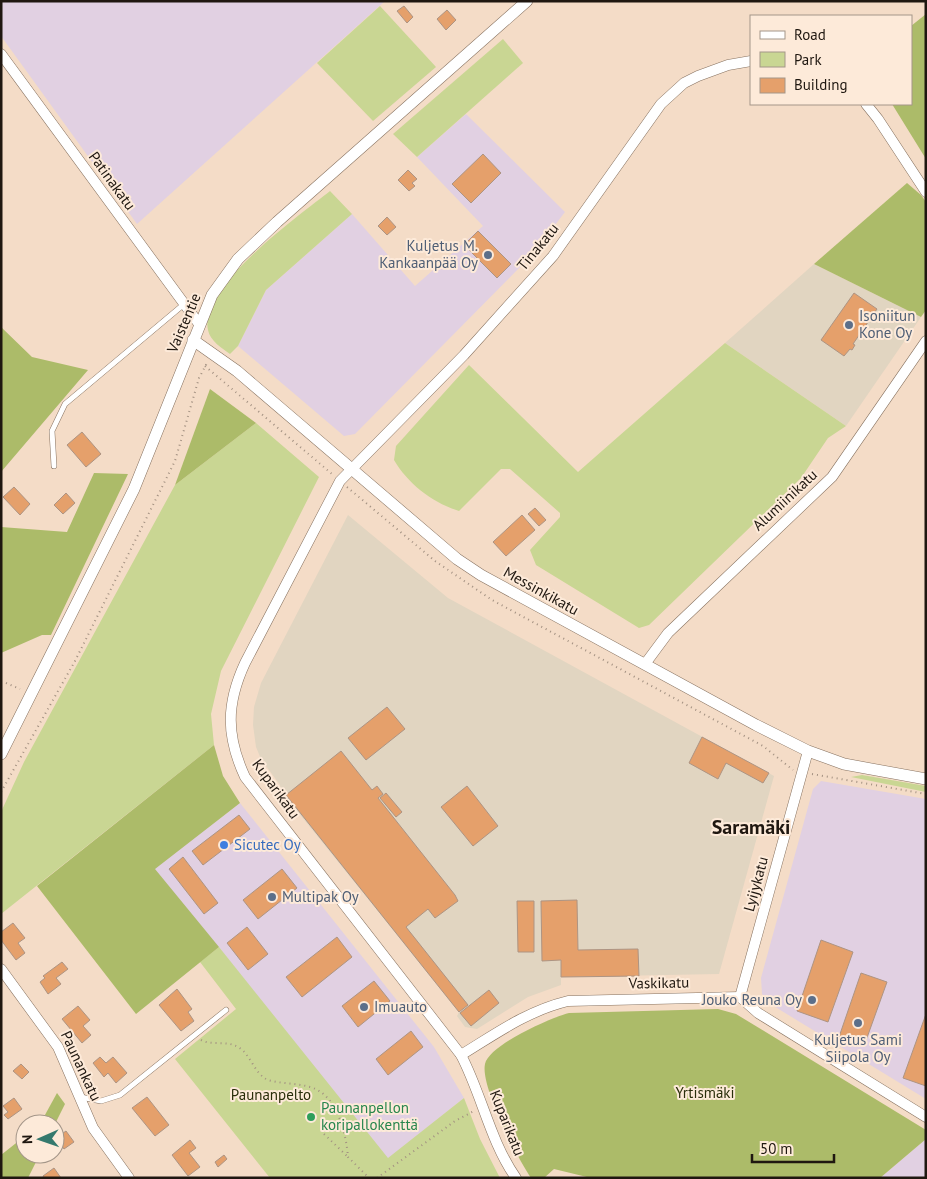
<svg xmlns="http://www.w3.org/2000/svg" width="927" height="1179" font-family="'PT Sans',sans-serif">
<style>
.commercial{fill:#e1d5c1}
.industrial{fill:#e1d0e2}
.green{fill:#c9d693}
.forest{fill:#acbb69}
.building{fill:#e5a06b;stroke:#ad9483}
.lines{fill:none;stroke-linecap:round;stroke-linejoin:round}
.service-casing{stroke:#877260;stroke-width:6}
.minor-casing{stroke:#877260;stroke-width:11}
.tertiary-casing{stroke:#877260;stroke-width:12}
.path{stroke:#a29081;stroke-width:2;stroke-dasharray:1 4;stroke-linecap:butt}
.service{stroke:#fff;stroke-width:5}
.minor{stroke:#fff;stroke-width:10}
.tertiary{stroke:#fff;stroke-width:11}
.service-dot{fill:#5c6f8a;stroke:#fdead9;stroke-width:2}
.shop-dot{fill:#3f7fe0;stroke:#fdead9;stroke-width:2}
.leisure-dot{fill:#2e9e5b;stroke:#fdead9;stroke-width:2}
.labels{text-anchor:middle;stroke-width:4;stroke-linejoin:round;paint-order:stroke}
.street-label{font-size:15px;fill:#1f1710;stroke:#fdead9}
.service-label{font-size:15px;fill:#4e5e75;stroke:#fdead9;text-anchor:start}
.shop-label{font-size:15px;fill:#366cbe;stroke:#fdead9;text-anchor:start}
.park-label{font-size:15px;fill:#292e0a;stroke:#fdead9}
.leisure-label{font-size:15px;fill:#27864d;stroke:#fdead9;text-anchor:start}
.district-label{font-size:20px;font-weight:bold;fill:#1f1710;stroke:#fdead9}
</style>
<rect width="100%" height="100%" fill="#f4dcc7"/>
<g class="commercial">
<polygon points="814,264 921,317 846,426 725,343"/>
<polygon points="348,515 448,598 774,776 719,974 561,977 561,985 528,997 477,1029 465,1027 457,1016 459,1012 281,791 280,785 261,759 256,747 253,725 254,707 261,683"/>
</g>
<g class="industrial">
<polygon points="1,1 385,1 137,224 1,36"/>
<polygon points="466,114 565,212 532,255 355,434 344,436 238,346 266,290 352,214 415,286 483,226 417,157"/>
<polygon points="821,781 926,799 926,1099 772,1005 762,994 761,978 813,789"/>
<polygon points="240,803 434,1047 464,1098 388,1159 154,869"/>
<polygon points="926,1139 926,1178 880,1178"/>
</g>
<g class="green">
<polygon points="380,6 436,67 373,121 317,63"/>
<polygon points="503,39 523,63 417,157 393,134"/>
<path d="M330,191L352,214L266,290L238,346L230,354C222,348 210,341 208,330C198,287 300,215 330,191Z"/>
<path d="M725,343L846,426L828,438L801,478L649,625L639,628L536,565L530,550L560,517V513L510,469H501L459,511C433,503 408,484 394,460L396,446L469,365L578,472Z"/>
<polygon points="256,423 319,477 221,671 211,714 214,745 1,914 1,812 24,762 175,485"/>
<polygon points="862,775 926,786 926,792 851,777"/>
<polygon points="219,947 388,1158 464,1098 480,1139 500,1178 270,1178 175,1059 236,1009 200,962"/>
</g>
<g class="forest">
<polygon points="926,14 926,159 892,104 911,104 911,26"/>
<polygon points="907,183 921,195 926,202 926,310 921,317 814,264"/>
<polygon points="1,327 32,357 88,370 1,472"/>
<polygon points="210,389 256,423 175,485"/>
<polygon points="94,473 128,474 51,635 42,635 1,653 1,527 67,532"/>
<polygon points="214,745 223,776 240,803 155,869 219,947 136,1014 37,886"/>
<path d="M718,1009L736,1014L926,1130V1139L880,1178H591L554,1169L544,1178H531C518,1159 480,1086 485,1064C489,1045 550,1018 569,1013Z"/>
<polygon points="57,1093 65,1104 55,1124 40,1124"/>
<polygon points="25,1136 25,1154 40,1154 28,1178 1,1178 1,1155"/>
</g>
<g class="building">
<polygon points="404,6 413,17 407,23 397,11"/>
<polygon points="447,10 456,20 446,30 437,19"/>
<polygon points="483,154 501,173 471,203 452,184"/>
<polygon points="408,170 417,179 412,183 415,186 409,191 398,180"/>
<polygon points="387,217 396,227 387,235 378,226"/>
<polygon points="478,231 511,264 497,278 464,245"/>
<polygon points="854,293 877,309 853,344 855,345 852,350 850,349 844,356 821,340"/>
<polygon points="82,432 101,454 86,467 67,445"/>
<polygon points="14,487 30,504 20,515 3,497"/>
<polygon points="66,493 75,503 63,514 54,505"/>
<polygon points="535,508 546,520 539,526 528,514"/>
<polygon points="522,515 535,530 506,556 493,542"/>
<polygon points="387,707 405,729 366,760 348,738"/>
<polygon points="702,737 769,773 763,783 726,763 718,779 689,763"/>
<polygon points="341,751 372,790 377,786 383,794 378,798 455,895 458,901 435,918 428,909 406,927 468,1005 459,1012 286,795"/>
<polygon points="467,786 498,826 473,846 441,807"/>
<polygon points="386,793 402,812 396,817 380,798"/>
<polygon points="239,815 250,829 203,865 192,851"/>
<polygon points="183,857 218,903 204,914 169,869"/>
<polygon points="282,869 297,888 258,919 243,900"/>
<polygon points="577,900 578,950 638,949 639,976 561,977 561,960 542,961 541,901"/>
<polygon points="517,901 534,901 534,952 518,952"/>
<polygon points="13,923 25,938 18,943 25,953 16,960 1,940 1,932"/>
<polygon points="247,927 268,954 248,970 227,943"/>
<polygon points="337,937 352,957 302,997 286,977"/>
<polygon points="821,940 853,952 828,1022 797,1011"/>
<polygon points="62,962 68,969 56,978 61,984 48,994 40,982 45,978 43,976"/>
<polygon points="861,973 887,982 864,1046 839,1037"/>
<polygon points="374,981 390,1001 358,1027 342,1006"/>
<polygon points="177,989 192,1009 188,1012 194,1021 181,1031 159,1005"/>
<polygon points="489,990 499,1003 471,1026 460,1013"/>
<polygon points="78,1006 90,1020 83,1026 91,1035 82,1043 62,1019"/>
<polygon points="926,1014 926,1086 903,1078"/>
<polygon points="411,1031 423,1047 388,1075 376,1059"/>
<polygon points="100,1057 106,1063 113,1057 127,1073 116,1083 108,1073 104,1077 93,1063"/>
<polygon points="21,1064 29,1072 22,1079 13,1071"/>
<polygon points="147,1097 169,1125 155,1136 132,1108"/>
<polygon points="14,1098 22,1109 8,1119 4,1115 8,1112 3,1106"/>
<polygon points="66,1131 74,1142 64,1149 56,1138"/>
<polygon points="190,1140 196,1148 189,1153 200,1167 188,1176 172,1155"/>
<polygon points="224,1155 227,1159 218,1167 215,1162"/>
<polygon points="54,1168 61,1178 44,1178 43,1176"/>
</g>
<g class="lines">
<defs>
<g id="service">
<polyline points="54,466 52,431 65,404 183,305"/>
<polyline points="80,1097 101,1101 120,1095 226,1010"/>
</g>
<g id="minor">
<polyline points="1,54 199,324"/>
<polyline points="866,104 878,119 926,192"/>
<polyline points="645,664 668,633 832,477 926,341"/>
<polyline points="1,969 58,1047 93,1128 129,1178"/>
<polyline points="740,997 808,751"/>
<path d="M461,1055C497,1033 527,1011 568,1001L740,997L758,1013L926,1117"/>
<path d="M516,1178C490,1141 482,1095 461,1055L245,777C226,736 226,704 245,663L340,481L464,355L553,256L661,104L684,83L698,76L728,65L751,61"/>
</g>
<g id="tertiary">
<polyline points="193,340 237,371 457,559 481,575 756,725 808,751 844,764 926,779"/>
<polyline points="1,754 134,489 212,295 238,259 277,222 527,1"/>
</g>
</defs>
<use href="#service" class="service-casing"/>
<use href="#minor" class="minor-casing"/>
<use href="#tertiary" class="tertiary-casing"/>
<g class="path">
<polyline points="205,366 332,474"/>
<polyline points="347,487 435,561 492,600 763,746 793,770"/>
<polyline points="6,683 20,689"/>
<polyline points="812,774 926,794"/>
<polyline points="1,792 75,661 175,461 199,378 207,363"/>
<path d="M201,1040C212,1046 226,1040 238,1047C251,1054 254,1074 268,1080C282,1084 296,1083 310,1087C337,1094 346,1133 348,1157L369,1178"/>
<polyline points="324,1134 348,1157"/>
<polyline points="377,1178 455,1121 474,1111"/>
</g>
<use href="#service" class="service"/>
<use href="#minor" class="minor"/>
<use href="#tertiary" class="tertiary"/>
</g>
<g class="service-dot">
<circle cx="488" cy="255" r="5"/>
<circle cx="849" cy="325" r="5"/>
<circle cx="272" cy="897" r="5"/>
<circle cx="812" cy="1000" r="5"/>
<circle cx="364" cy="1007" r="5"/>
<circle cx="858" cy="1023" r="5"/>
</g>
<circle class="shop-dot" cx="224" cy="845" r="5"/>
<circle class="leisure-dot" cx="311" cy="1117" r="5"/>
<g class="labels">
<g class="street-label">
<text transform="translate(112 181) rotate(54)" y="5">Patinakatu</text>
<text transform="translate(538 247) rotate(-51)" y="5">Tinakatu</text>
<text transform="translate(184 323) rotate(-67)" y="5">Vaistentie</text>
<text transform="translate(785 500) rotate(-43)" y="5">Alumiinikatu</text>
<text transform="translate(541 591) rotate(29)" y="5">Messinkikatu</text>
<text transform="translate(276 789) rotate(54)" y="5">Kuparikatu</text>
<text transform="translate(756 884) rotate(-75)" y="5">Lyijykatu</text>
<text transform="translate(659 983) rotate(-1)" y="5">Vaskikatu</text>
<text transform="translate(81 1066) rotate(65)" y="5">Paunankatu</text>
<text transform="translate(507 1123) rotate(68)" y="5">Kuparikatu</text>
</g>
<g class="service-label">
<text x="478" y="251" text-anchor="end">Kuljetus M.<tspan x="478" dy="17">Kankaanpää Oy</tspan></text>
<text x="859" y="321">Isoniitun<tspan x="859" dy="17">Kone Oy</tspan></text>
<text x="282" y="902">Multipak Oy</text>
<text x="802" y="1005" text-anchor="end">Jouko Reuna Oy</text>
<text x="374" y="1012">Imuauto</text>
<text x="858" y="1045" text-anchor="middle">Kuljetus Sami<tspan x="858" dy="17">Siipola Oy</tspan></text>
</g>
<g class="shop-label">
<text x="234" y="850">Sicutec Oy</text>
</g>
<g class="park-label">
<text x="705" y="1098">Yrtismäki</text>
<text x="271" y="1100">Paunanpelto</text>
</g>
<g class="leisure-label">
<text x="321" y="1113">Paunanpellon<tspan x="321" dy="17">koripallokenttä</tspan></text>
</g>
<g class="district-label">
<text x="751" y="834">Saramäki</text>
</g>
</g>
<rect width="927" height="1179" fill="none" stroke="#1f1710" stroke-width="5"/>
<rect x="750" y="15" width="162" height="90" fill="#fdead9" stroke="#a49689"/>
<rect x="760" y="31" width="25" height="8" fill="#ffffff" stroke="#a49689"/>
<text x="794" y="40" font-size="15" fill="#1f1710">Road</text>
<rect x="760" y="52" width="25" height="15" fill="#c9d693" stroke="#a49689"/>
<text x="794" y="65" font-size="15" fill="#1f1710">Park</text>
<rect x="760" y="78" width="25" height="15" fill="#e5a06b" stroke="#a49689"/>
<text x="794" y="90" font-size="15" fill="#1f1710">Building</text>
<g transform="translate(40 1139) rotate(268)"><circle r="24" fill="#fdead9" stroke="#a49689"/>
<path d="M0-4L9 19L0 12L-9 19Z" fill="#35796d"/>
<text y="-8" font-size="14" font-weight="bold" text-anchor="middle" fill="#1f1710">N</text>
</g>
<path d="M752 1154v8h82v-8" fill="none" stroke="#1f1710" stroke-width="2.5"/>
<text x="760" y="1154" font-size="15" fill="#1f1710" stroke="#fdead9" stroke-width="4" paint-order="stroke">50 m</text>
</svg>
